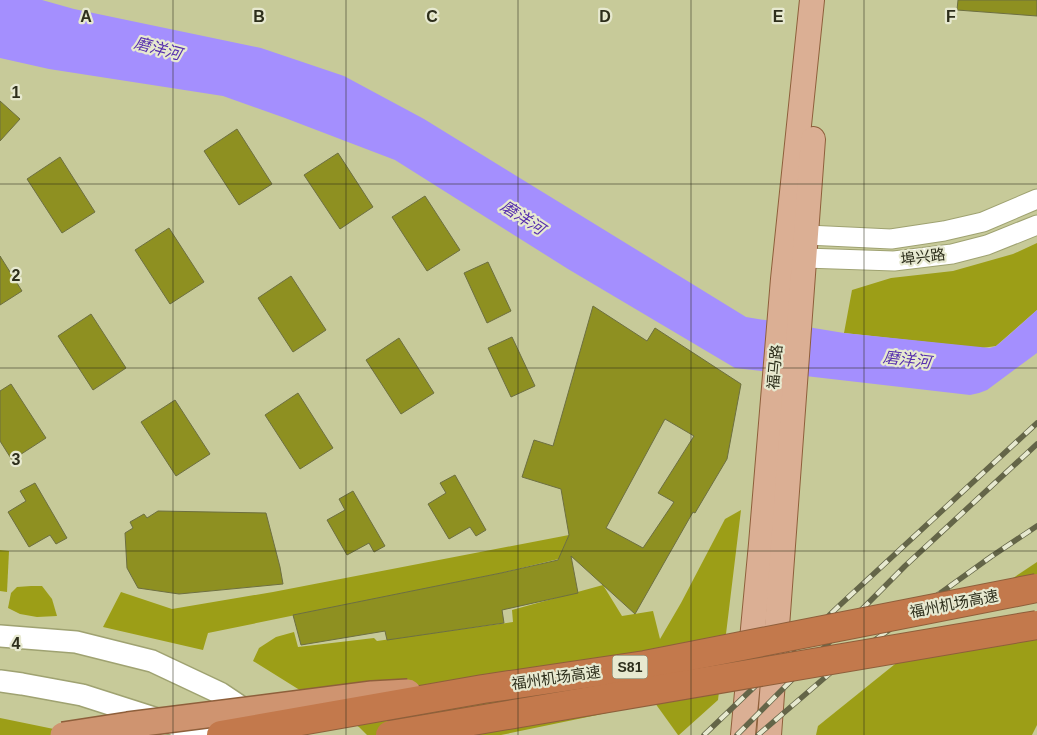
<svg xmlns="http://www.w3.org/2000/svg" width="1037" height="735" font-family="Helvetica,'Noto Sans SC',sans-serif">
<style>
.green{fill:#9c9e17}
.water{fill:#a48ffe}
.building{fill:#8e9021;stroke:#6d6f41;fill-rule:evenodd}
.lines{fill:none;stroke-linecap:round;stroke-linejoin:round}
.tertiary-casing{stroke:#9fa271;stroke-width:21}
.secondary-casing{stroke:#9fa271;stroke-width:24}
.primary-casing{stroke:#8e5f3b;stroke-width:26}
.tertiary{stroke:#fff;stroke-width:19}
.secondary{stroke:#fff;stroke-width:21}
.primary{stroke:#dbaf94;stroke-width:24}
.rail-casing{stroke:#646548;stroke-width:5.5}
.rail{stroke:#e7e9d0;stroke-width:4;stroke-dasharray:11;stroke-linecap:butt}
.trunk-bridge-casing{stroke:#8e5f3b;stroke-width:28;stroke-linecap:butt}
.motorway-bridge-casing{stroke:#8e5f3b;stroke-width:30;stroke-linecap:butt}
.trunk-bridge{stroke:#cf9470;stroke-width:25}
.motorway-bridge{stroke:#c3794c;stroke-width:28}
.grid{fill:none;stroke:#2d2e1b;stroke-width:1;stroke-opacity:0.55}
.labels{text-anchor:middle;stroke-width:4.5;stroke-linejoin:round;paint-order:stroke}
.shield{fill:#e7e9d0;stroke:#656651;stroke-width:1}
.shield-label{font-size:14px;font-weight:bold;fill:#2d2e1b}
.street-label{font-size:15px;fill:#2d2e1b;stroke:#e7e9d0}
.water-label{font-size:16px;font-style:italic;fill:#562ead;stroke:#e7e9d0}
.grid-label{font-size:16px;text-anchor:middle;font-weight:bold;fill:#2d2e1b;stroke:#e7e9d0;stroke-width:4.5;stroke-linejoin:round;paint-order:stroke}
</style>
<rect width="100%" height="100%" fill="#c7ca99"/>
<g class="green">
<polygon points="1037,243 1037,310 996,346 982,348 844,333 852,290 891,278 953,271 1013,254"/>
<polygon points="741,510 718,700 679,735 678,735 655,703 501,735 367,735 359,727 253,661 259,648 276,637 294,632 298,647 374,638 377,641 513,622 512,610 603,585 622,616 653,611 660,639 681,603 725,519"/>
<polygon points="569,535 563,549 571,556 501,573 208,633 203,650 103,627 121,592 172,609 273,592"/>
<polygon points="0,550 9,551 7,592 0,591"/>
<polygon points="1037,562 1037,582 998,588"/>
<polygon points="31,586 42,586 52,599 57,616 37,617 20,614 8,608 11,593 17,587"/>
<polygon points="1037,635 1037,725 1032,735 816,735 818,726 910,652"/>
<polygon points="0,718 5,719 83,735 0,735"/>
</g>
<polygon class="water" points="0,0 42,0 74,9 261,48 344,76 424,119 746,317 844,333 990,348 996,346 1001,342 1037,310 1037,353 987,390 979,393 970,395 735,368 568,269 395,160 285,118 223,96 49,69 0,58"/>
<g class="building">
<polygon points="958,0 1037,0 1037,16 957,10"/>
<polygon points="0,101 20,119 0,141"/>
<polygon points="237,129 272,184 239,205 204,151"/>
<polygon points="338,153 373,207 340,229 304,175"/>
<polygon points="60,157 95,212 62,233 27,179"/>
<polygon points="425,196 460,250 427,271 392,217"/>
<polygon points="169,228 204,282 170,304 135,250"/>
<polygon points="0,256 22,291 0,305"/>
<polygon points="488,262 511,311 487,323 464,273"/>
<polygon points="291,276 326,330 293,352 258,298"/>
<path d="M593,306L647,341L655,328L741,384L727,459L695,513L693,512L635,614L571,556L578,593L502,610L504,623L387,640L385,631L301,645L293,615L501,573L558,560L569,535L561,489L522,477L534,440L553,446ZM665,419L694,436L658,493L674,502L643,548L606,528Z"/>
<polygon points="91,314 126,368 93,390 58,336"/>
<polygon points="512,337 535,386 511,397 488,348"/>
<polygon points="399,338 434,393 401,414 366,360"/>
<polygon points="11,384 46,438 12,460 0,441 0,391"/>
<polygon points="298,393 333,448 300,469 265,415"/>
<polygon points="175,400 210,454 176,476 141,422"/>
<polygon points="455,475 486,530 476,536 470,527 449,539 428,504 446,493 440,483"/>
<polygon points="35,483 67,538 56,544 50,535 29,547 8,512 26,501 20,491"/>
<polygon points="353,491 385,546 374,552 369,543 347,555 327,520 345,510 339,499"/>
<polygon points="158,511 266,513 280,567 283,584 179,594 138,588 127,568 125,533 133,528 130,522 144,514 147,518"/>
</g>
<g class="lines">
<defs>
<g id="tertiary">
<polyline points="807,235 891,239 944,231 983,222 1037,199"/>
<polyline points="805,258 894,261 952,254 987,245 1037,225"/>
</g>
<g id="secondary">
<polyline points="0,636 76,642 152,661 220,693 253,715"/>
<polyline points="0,681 22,684 82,695 207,735"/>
</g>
<g id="primary">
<polyline points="743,735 761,544 783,279 812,0"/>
<path d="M769,735C784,536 799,337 813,139"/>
</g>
</defs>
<use href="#tertiary" class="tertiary-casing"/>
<use href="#secondary" class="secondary-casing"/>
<use href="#primary" class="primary-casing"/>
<use href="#tertiary" class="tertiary"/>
<use href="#secondary" class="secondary"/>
<use href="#primary" class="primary"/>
<defs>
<g id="rail">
<polyline points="704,735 840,605 1037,423"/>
<polyline points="737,735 905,566 1037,444"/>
<polyline points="758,735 836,668 992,556 1037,526"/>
</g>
</defs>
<use href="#rail" class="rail-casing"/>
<use href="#rail" class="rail"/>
<defs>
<polyline id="trunk-bridge" points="63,735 128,725 372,694 408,692"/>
<g id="motorway-bridge">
<polyline points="221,735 483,689 645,665 1037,588"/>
<polyline points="390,735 1037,625"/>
</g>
</defs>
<use href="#trunk-bridge" class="trunk-bridge-casing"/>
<use href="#motorway-bridge" class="motorway-bridge-casing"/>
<use href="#trunk-bridge" class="trunk-bridge"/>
<use href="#motorway-bridge" class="motorway-bridge"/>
</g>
<path class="grid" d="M173,0V735M346,0V735M518,0V735M691,0V735M864,0V735M0,184H1037M0,368H1037M0,551H1037"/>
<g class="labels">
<rect class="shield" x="612.5" y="655.5" width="35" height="23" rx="4"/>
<g class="shield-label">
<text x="630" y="672">S81</text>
</g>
<g class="street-label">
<text transform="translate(923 257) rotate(-7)" y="5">埠兴路</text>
<text transform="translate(775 367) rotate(-85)" y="5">福马路</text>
<text transform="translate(954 604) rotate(-11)" y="5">福州机场高速</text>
<text transform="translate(556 678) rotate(-8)" y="5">福州机场高速</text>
</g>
<g class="water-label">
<text transform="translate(158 48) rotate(15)" y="6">磨洋河</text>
<text transform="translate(523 217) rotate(33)" y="6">磨洋河</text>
<text transform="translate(907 359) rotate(7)" y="6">磨洋河</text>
</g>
</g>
<g class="grid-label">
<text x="86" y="22">A</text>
<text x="259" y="22">B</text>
<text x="432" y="22">C</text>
<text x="605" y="22">D</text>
<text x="778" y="22">E</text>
<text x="951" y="22">F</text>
<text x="16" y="98">1</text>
<text x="16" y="281">2</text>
<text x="16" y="465">3</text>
<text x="16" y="649">4</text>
</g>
</svg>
